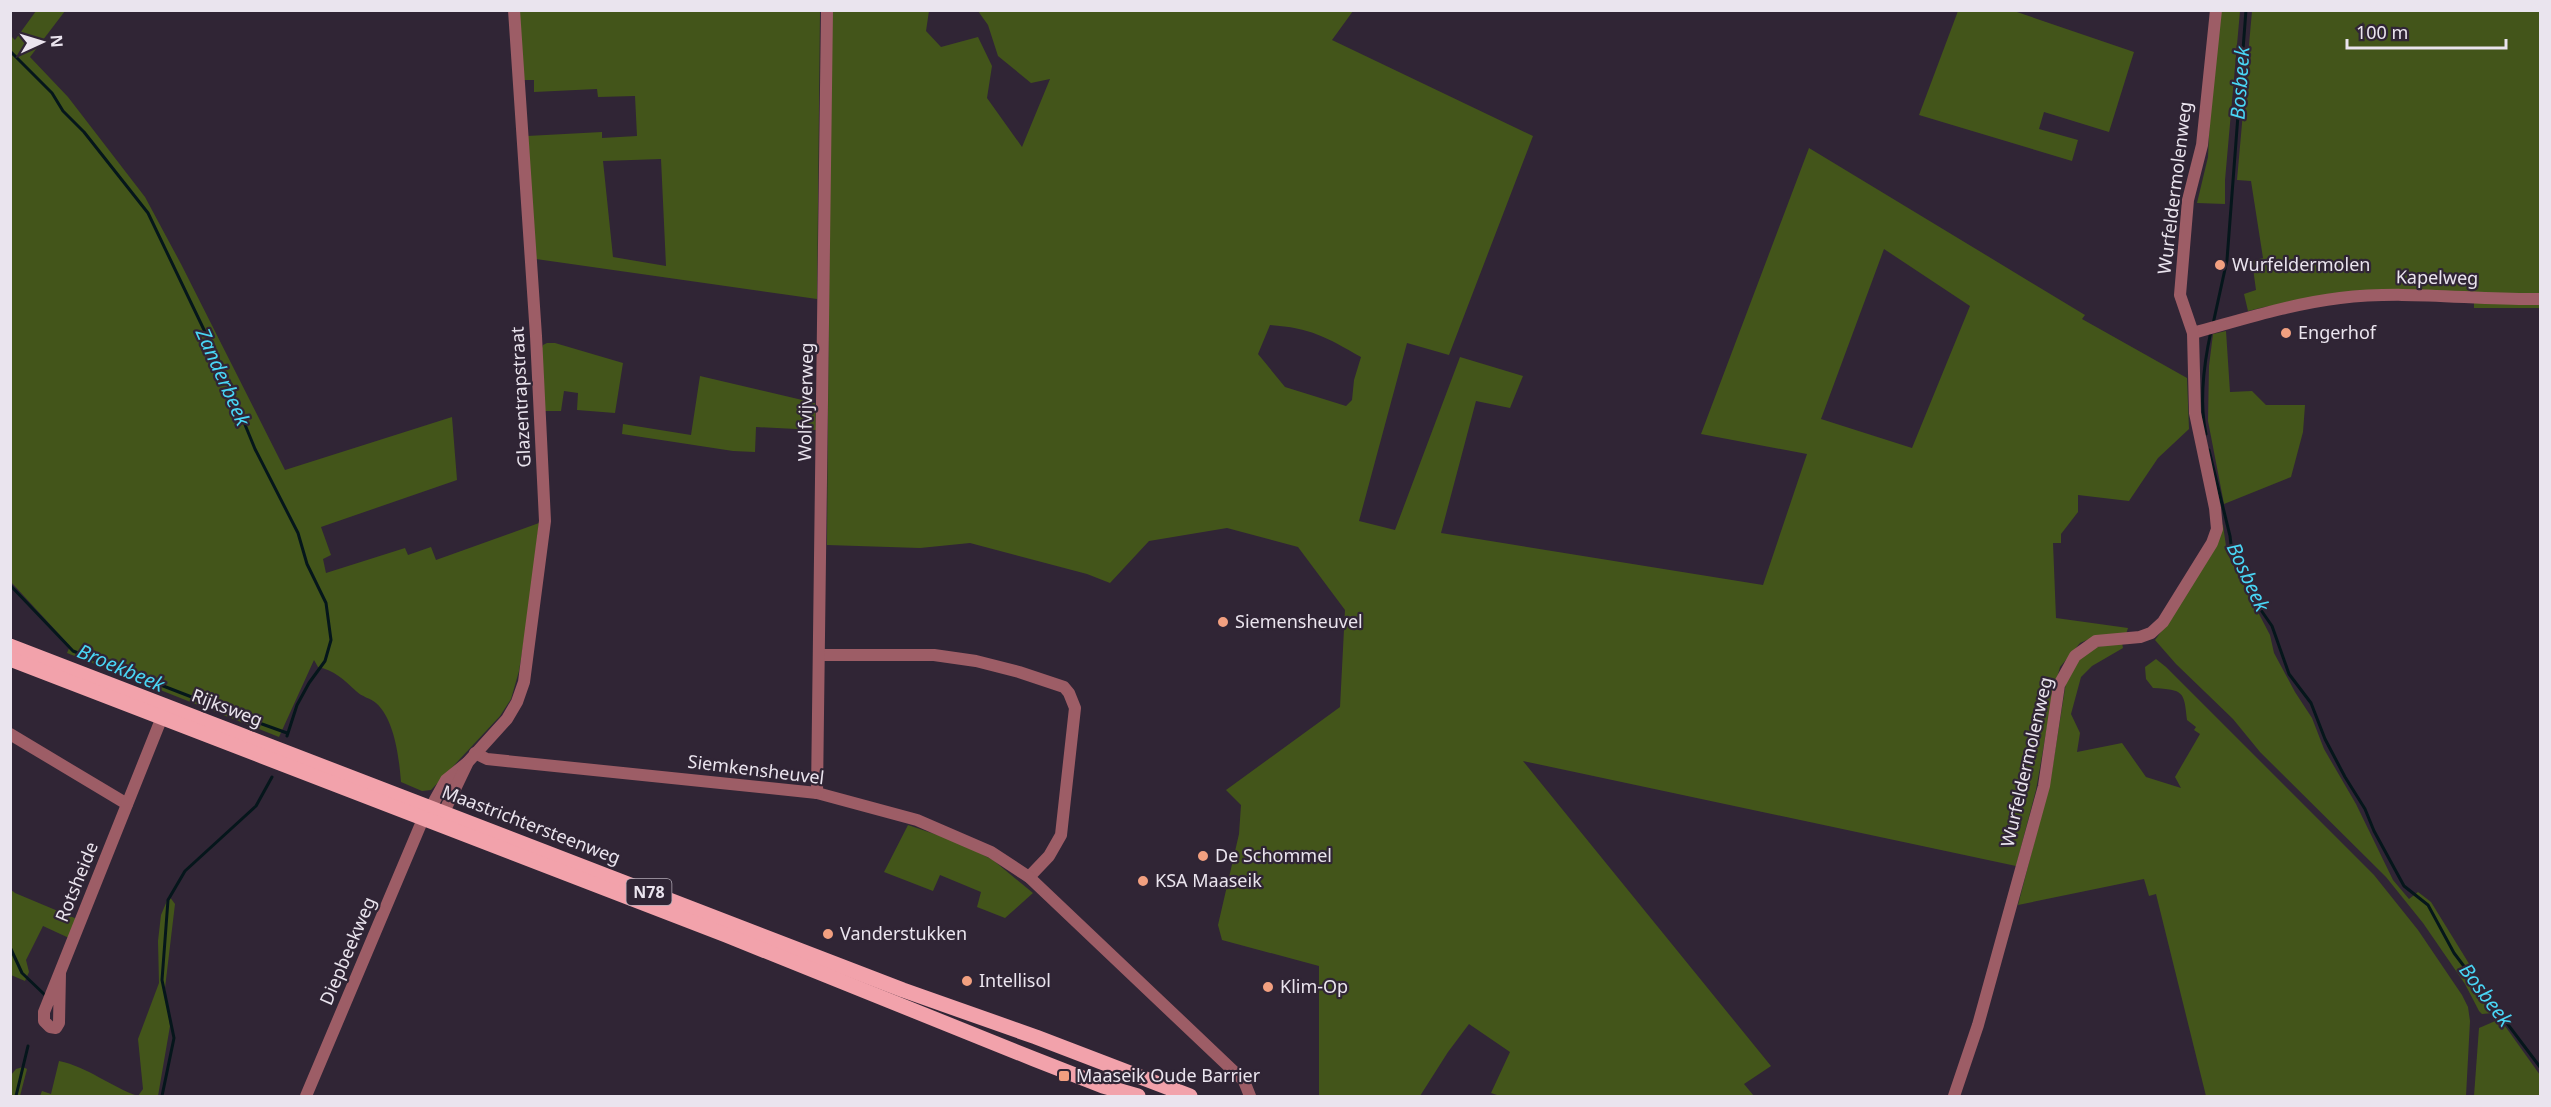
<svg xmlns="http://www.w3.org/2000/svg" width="2551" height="1107" font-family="'Noto Sans',sans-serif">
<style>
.green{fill:#43551a;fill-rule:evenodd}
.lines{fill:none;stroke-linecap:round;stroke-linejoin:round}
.stream{stroke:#05161b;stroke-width:3}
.minor{stroke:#9d5d66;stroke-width:12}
.primary{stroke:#f2a2ab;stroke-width:15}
.poi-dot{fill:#f2a080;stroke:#302535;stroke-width:2}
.labels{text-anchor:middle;stroke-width:4.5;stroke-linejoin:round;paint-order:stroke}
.shield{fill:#302535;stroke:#b2abb6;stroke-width:1.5}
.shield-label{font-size:16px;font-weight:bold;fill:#eae4ee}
.street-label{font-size:18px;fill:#eae4ee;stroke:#302535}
.poi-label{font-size:18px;fill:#eae4ee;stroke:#302535;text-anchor:start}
.water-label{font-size:20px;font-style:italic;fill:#49d6f5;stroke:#302535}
</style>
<rect width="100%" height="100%" fill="#302535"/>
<g class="green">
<path d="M36,11H65L30,57L68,97L145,197L181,264L285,470L452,417L457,480L321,527L331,555L323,559L326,573L405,548L408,555L431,547L436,560L539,523L529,609L519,671L511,699L500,716L431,790L422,791L401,782C399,758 395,720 376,703C370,698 362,697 356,691C344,680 334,670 318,667L314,660L279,737L67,653L70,646L11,582L10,35L15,40Z"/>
<path d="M518,11H820L817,299L536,259L527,136L602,132V138L637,136L635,96L598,97L597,89L534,92V80H524ZM661,159L666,266L613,257L603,161Z"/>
<path d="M831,11H929L926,31L941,47L978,37L992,66L987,98L1022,147L1050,79L1031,83L998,56L988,25L978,11H1353L1332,40L1533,136L1449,355L1407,343L1359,521L1395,530L1460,357L1523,376L1510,408L1476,401L1441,533L1763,585L1807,454L1701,434L1809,148L2085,315L2082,319L2187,378L2189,429L2158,458L2129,501L2078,495V512L2061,534V543H2053L2056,618L2128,628L2126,634L2096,636L2080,643L2060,667L2053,693L2036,790L2016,866L1523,761L1771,1066L1744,1084L1754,1096H1500L1491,1093L1510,1052L1469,1024L1448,1052L1420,1096H1319V966L1222,940L1218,925L1239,834L1241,805L1226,790L1340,707L1345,610L1298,547L1227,528L1149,541L1110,583L1087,574L970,543L920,548L827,545ZM1884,249L1970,306L1912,448L1821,419ZM1270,325C1311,328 1326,337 1361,357L1354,380L1352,400L1346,406L1285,387L1258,354Z"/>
<polygon points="1958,11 2014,11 2134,52 2109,132 2044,112 2039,129 2078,140 2072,161 1919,115"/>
<polygon points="2220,11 2240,11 2225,180 2225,204 2197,203 2208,157 2212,71"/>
<polygon points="2252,11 2540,11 2540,308 2474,308 2474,293 2269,306 2248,311 2244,294 2256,290 2252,261 2263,258 2251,181 2237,180"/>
<polygon points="2226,331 2230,392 2252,391 2266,405 2305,405 2303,432 2291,477 2224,504 2208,421 2209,366 2213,334"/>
<polygon points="547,343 555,343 623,363 615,413 577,410 578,393 564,391 561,411 544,411 541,351 543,345"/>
<polygon points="700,376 815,403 816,430 756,427 755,452 733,451 622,434 623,424 691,435"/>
<polygon points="2221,524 2223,525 2227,553 2270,635 2274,653 2295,692 2312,718 2324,749 2356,804 2393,880 2409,899 2418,892 2431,902 2476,975 2470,980 2493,1013 2482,1014 2479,1011 2465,984 2423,923 2386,877 2260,752 2233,719 2176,664 2155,640 2171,618"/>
<path d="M2122,643L2123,648L2092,666L2081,677L2071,714L2080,733L2077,752L2122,743L2146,777L2181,788L2175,777L2200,734L2194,730L2196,727L2187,720C2184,691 2184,690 2153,688L2146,679L2145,667L2156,659L2166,667L2374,875L2418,930L2462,995L2468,1007L2470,1021L2466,1096H2206L2156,894L2149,896L2144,879L2018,905L2051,777L2066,682L2080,658L2096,647Z"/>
<polygon points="908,825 958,842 993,860 1033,893 1005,918 977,907 981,892 940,875 933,891 884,872"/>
<polygon points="10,889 15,893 77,919 69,938 43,926 26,960 29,972 25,981 11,975"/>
<path d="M169,896L175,904L165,988L170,1026L158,1096H40L42,1091L51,1094L59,1061C88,1067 111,1087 138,1096L143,1089L138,1039L159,983L158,941L161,915Z"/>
<polygon points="2500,1019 2540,1075 2540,1096 2474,1096 2479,1028"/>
<polygon points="23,1067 27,1069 20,1096 11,1096 11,1075 16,1069"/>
</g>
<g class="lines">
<g class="stream">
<polyline points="10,51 52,93 63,111 84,132 148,213 218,359 255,449 298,533 307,564 326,603 331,640 325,661 309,683 297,705 287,736"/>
<polyline points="2213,324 2227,260 2246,10"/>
<path d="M2206,434C2199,402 2204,363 2211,331"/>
<polyline points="2209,450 2230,536 2232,553 2256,603 2272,626 2289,674 2311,703 2325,739 2345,777 2365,809 2374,831 2404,886 2428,905 2454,953 2540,1067"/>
<polyline points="10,585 73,651 251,720"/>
<polyline points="262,724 287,733"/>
<polyline points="10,947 22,973 45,995"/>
<polyline points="16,1096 28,1046"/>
<polyline points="162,1096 174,1038 162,980 168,900 185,871 256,806 272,777"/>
</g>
<g class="minor">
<path d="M2193,333C2241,320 2290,304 2340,298C2406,290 2474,300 2540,299"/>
<polyline points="820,655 934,655 976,661 1019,672 1064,687 1069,693 1075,708 1061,835 1049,856 1029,877"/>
<polyline points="10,734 127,804"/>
<polyline points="475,753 487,759 817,793 917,820 991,852 1029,877 1244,1081 1250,1096"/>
<polyline points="817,793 827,10"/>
<polyline points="431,807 446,780 467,763"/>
<polyline points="444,812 468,762 507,719 517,702 524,682 545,521 536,336 514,10"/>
<polyline points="60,973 59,1023 56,1028 50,1027 44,1021 44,1012 162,717"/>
<polyline points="306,1096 423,819"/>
<polyline points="1954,1096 1978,1025 2044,786 2059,685 2075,656 2096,641 2140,637 2151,633 2163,622 2212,543 2217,529 2215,508 2195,413 2193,333 2180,295 2188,200 2202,145 2216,10"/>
</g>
<g class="primary">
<polyline points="10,646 903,990 1036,1037 1190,1096"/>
<polyline points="10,659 726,935 1034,1059 1103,1086 1138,1096"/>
</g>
</g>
<g class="poi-dot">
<circle cx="2220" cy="265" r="6"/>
<circle cx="2286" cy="333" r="6"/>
<circle cx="1223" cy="622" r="6"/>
<circle cx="1203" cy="856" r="6"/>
<circle cx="1143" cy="881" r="6"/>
<circle cx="828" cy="934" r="6"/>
<circle cx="967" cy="981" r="6"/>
<circle cx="1268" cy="987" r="6"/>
<rect x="1058" y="1070" width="12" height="12" rx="3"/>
</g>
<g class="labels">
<rect class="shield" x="626.5" y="879" width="45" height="26" rx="4.5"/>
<g class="shield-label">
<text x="649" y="898">N78</text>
</g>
<g class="street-label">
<text transform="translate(2175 188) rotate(-83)" y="6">Wurfeldermolenweg</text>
<text transform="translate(2437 278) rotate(1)" y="6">Kapelweg</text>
<text transform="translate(521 397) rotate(-93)" y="6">Glazentrapstraat</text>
<text transform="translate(806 402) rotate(-89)" y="6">Wolfvijverweg</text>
<text transform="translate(227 708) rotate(21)" y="6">Rijksweg</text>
<text transform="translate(2027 762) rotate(-77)" y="6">Wurfeldermolenweg</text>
<text transform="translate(756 770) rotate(7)" y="6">Siemkensheuvel</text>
<text transform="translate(531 825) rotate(21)" y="6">Maastrichtersteenweg</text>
<text transform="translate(77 882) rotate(-68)" y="6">Rotsheide</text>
<text transform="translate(348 951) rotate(-67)" y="6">Diepbeekweg</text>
</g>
<g class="poi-label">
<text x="2232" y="271">Wurfeldermolen</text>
<text x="2298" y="339">Engerhof</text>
<text x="1235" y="628">Siemensheuvel</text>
<text x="1215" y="862">De Schommel</text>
<text x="1155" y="887">KSA Maaseik</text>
<text x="840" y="940">Vanderstukken</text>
<text x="979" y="987">Intellisol</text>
<text x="1280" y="993">Klim-Op</text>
<text x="1076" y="1082">Maaseik Oude Barrier</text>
</g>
<g class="water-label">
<text transform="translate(2240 83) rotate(-86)" y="7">Bosbeek</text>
<text transform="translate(223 377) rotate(66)" y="7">Zanderbeek</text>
<text transform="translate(2248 577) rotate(65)" y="7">Bosbeek</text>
<text transform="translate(121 668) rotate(23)" y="7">Broekbeek</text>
<text transform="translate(2486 995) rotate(53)" y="7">Bosbeek</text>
</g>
</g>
<rect width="2551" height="1107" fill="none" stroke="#eae4ee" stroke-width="24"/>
<g transform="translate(42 42) rotate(86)" stroke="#302535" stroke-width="4.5" paint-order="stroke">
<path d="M0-4.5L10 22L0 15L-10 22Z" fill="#eae4ee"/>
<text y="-9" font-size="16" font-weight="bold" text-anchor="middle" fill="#eae4ee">N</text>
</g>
<path d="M2347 39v9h159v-9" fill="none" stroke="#eae4ee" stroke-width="3"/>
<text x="2356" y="39" font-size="18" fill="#eae4ee" stroke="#302535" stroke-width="4.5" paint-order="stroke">100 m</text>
</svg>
